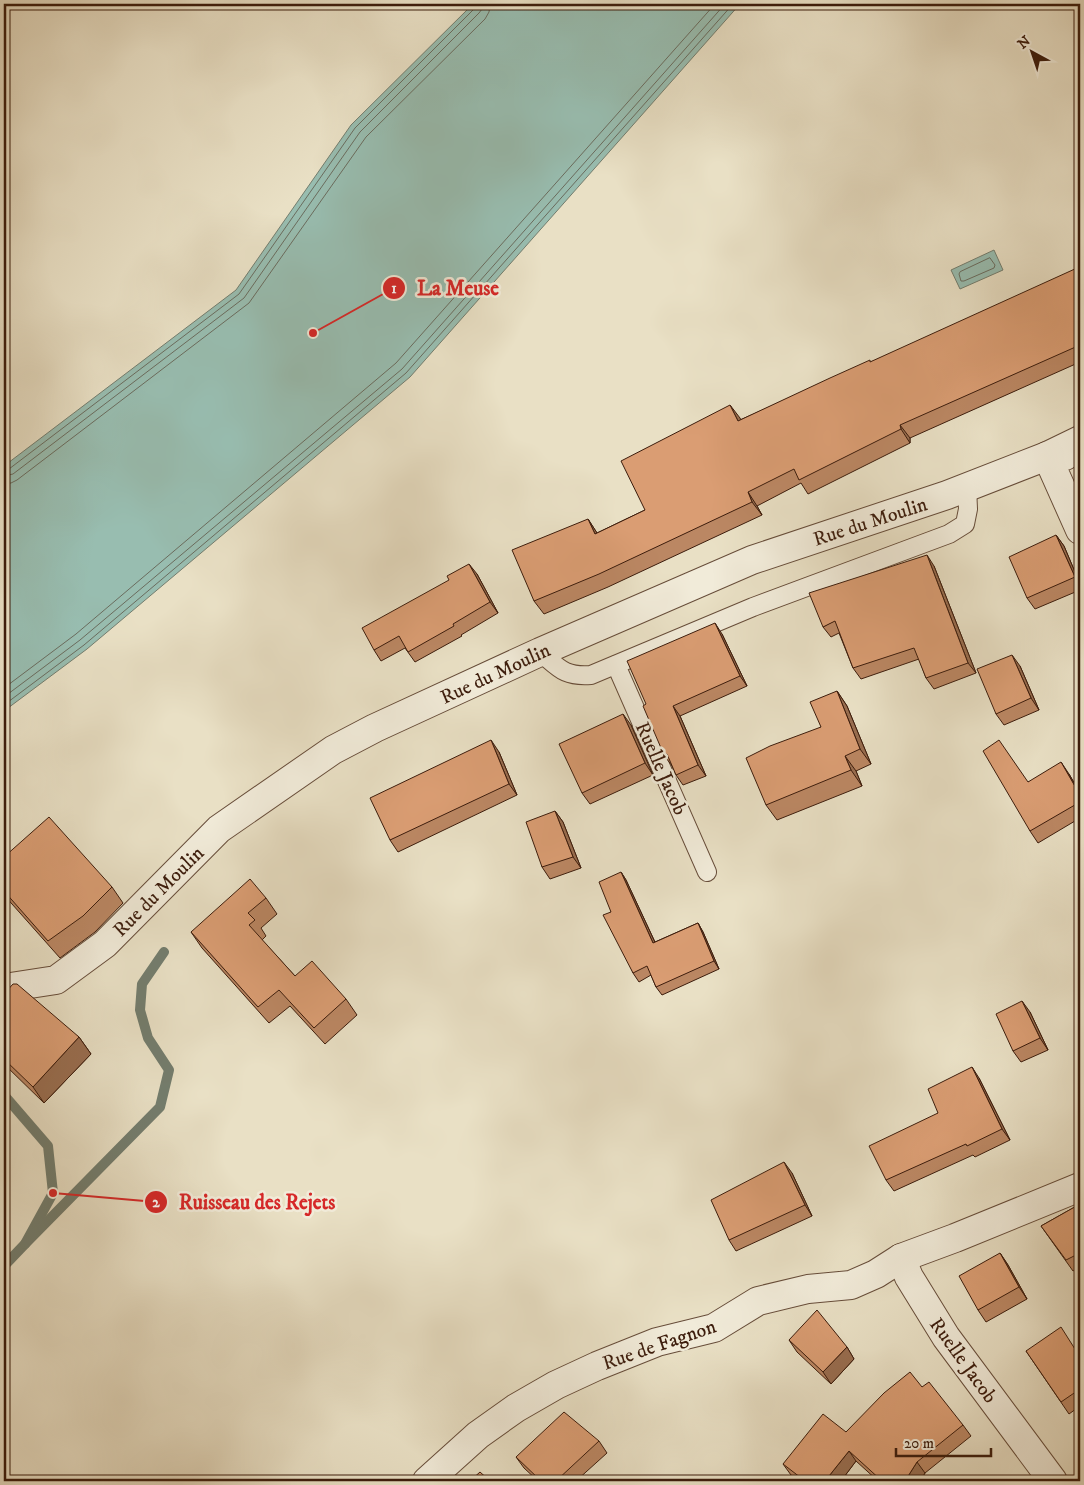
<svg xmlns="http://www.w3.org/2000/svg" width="1084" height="1485" font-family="'IM FELL DW Pica',serif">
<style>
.water{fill:#98bdb0;stroke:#737d6e}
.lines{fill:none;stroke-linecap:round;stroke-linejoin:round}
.shore{stroke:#6a6c5e;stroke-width:1}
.stream{stroke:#737d6e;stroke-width:10}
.service-casing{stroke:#674d3a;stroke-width:20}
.minor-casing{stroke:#674d3a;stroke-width:30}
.tertiary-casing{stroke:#674d3a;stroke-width:30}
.service{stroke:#f1ebd9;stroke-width:18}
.minor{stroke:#f1ebd9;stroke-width:28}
.tertiary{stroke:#f1ebd9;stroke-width:28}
.wall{fill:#bb8763;stroke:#3c1c0c}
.shaded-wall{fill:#996e50;stroke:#3c1c0c}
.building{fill:#da9d73;stroke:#3c1c0c}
.labels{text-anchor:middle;stroke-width:5;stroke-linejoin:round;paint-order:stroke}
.street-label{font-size:20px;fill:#3c1c0c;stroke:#f1ebd9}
.leader{fill:none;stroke:#d62828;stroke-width:2}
.callout-dot{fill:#d62828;stroke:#f1ebd9;stroke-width:2}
.mark-label{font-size:15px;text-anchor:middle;font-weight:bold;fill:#fff}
.callout-label{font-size:21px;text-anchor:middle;font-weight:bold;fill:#d62828;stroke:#f1ebd9;stroke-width:5;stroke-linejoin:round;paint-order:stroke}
</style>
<rect width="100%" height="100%" fill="#e9e0c5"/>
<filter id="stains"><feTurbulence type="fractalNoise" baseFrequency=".004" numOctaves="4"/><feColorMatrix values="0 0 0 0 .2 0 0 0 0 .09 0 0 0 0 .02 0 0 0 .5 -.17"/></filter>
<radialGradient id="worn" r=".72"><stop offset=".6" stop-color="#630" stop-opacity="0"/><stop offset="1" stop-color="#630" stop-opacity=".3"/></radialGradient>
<g class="water">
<polygon points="473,4 740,4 410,377 87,649 4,711 4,466 236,290 351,125"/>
<polygon points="994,250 1003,270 960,289 951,270"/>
</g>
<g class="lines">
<g class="shore">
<polygon points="990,258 995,265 994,268 964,281 961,281 959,274 960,272"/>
<polyline points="4,470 9,469 239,294 355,128 474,9 476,4"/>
<polyline points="4,476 13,474 244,298 360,132 479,13 482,9 482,4"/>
<polyline points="4,484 11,483 17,480 249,303 366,137 485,19 489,12 490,4"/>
<polyline points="4,688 76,634 396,363 715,4"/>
<polyline points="4,697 80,640 402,369 725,4"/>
<polyline points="4,705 84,645 406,373 733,4"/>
</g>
<g class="stream">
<polyline points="4,1095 48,1146 53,1193 25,1244 4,1266"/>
<polyline points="25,1244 160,1107 169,1070 148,1038 140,1010 142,984 164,952"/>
</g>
<defs>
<g id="service">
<path d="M540,652C559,668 564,677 591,675L753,607L949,534L965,524L968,509L967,487"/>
<polyline points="616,665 707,872"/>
</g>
<g id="minor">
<polyline points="1065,456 1047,456 1080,530"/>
<polyline points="4,988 56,980 105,944 219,829 333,750 375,728 540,652 752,560 947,495 1047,456 1080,440"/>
<polyline points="901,1258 909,1277 946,1337 1053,1481"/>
</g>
<polyline id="tertiary" points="427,1481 478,1435 516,1408 556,1385 597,1366 657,1342 714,1328 758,1301 808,1289 851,1285 876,1274 901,1258 955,1238 1080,1187"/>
</defs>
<use href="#service" class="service-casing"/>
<use href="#minor" class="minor-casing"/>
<use href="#tertiary" class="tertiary-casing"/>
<use href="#service" class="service"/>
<use href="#minor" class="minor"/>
<use href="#tertiary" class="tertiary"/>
</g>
<g class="wall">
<polygon points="1080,273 1080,362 910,438 910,443 808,494 801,483 757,506 762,515 608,587 544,614 534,601 588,519 597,533 645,510 740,420 871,362"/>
<polygon points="1056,535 1064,546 1080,584 1080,590 1035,609 1027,598"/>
<polygon points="934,566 976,673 934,689 926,678 919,659 861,679 853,668 839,633 831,637 823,627"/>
<polygon points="477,574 498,613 461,635 462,636 415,662 405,648 381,661 374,650"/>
<polygon points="722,634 747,686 680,716 706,776 683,785 676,775 672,766 664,755 646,704"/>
<polygon points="1020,666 1039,710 1004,725 996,714"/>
<polygon points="837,691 847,706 871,764 856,771 862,786 777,820 766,805 821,727"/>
<polygon points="631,725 653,775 590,804 582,793"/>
<polygon points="499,752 517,795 398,852 390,840"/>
<polygon points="1069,774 1080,793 1080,818 1038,843 1030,831 1028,782"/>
<polygon points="555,811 563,822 581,868 550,879 542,867"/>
<polygon points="4,857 112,887 123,903 95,932 60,958 4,895"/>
<polygon points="621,872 626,880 655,942 698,923 703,932 719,969 662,995 656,987 651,975 639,982 633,973 611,912"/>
<polygon points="266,898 277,914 261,928 266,936 262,940 295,976 346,999 357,1015 325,1044 290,1006 269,1023 202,948 191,932"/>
<polygon points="4,994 79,1037 91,1054 44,1103 4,1064"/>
<polygon points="1030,1012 1048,1050 1021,1062 1013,1051"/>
<polygon points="979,1078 1010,1140 975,1157 973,1155 894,1191 886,1180 938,1113"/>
<polygon points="792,1173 812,1216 736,1251 729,1240"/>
<polygon points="1080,1204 1080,1267 1073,1271 1041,1226"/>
<polygon points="1000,1253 1008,1265 1027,1299 986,1322 978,1310"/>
<polygon points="789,1340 847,1347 854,1359 831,1384 797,1352"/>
<polygon points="1026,1351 1080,1356 1080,1406 1069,1414"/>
<polygon points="922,1387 963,1425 971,1436 925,1473 920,1481 878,1481 856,1461 841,1481 799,1481 791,1475 783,1464 846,1432"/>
<polygon points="599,1441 607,1453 576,1481 538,1481 524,1468 516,1457"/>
</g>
<g class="shaded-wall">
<polygon points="730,405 740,418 748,434 738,421"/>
<polygon points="900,425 910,438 910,443 901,429"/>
<polygon points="748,492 757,506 762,515 752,502"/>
<polygon points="588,519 597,533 595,534"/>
<polygon points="1056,535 1064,546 1080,584 1080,585 1075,577"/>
<polygon points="927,555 934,566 976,673 968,663"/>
<polygon points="469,564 477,574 498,613 490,602"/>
<polygon points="715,623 722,634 747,686 740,676"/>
<polygon points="1012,655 1020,666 1039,710 1031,698"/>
<polygon points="837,691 847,706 871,764 860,749"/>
<polygon points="673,706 680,716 706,776 698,765"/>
<polygon points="623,714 631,725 653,775 645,763"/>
<polygon points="491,740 499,752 517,795 509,784"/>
<polygon points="845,756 856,771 862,786 851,770"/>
<polygon points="1061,762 1069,774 1080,793 1080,795"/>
<polygon points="555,811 563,822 581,868 573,857"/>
<polygon points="621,872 626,880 659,951 653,943"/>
<polygon points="698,923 703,932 719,969 714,961"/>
<polygon points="1022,1001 1030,1012 1048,1050 1040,1038"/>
<polygon points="79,1037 91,1054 44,1103 33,1087"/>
<polygon points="972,1067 979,1078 1010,1140 1002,1129"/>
<polygon points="784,1162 792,1173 812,1216 805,1205"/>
<polygon points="1000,1253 1008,1265 1027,1299 1019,1287"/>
<polygon points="847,1347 854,1359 831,1384 823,1372"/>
<polygon points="849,1451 856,1461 841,1481 825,1481"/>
<polygon points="917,1462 925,1473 920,1481 905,1481"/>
</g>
<g class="building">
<polygon points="1077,268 1080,274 1080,345 900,425 901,429 799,480 794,469 748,492 752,502 599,574 534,601 512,550 588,519 595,534 645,510 621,461 730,405 738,421 830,378 870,360 870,362"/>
<polygon points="1056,535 1075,577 1027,598 1009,557"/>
<polygon points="927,555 968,663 926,678 914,648 853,668 835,621 823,627 809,593"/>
<polygon points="469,564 490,602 453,624 454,626 408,652 399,636 374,650 362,628 449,580 447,576"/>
<polygon points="715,623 740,676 673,706 698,765 676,775 667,754 664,755 643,706 646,704 627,661"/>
<polygon points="1012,655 1031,698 996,714 977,669"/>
<polygon points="837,691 860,749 845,756 851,770 766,805 746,758 770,746 821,727 810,702"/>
<polygon points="623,714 645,763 582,793 559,744"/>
<polygon points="491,740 509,784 390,840 370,798"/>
<polygon points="999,740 1028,782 1061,762 1080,795 1080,802 1030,831 983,751"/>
<polygon points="555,811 573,857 542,867 526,822"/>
<polygon points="49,817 112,887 83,916 48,941 4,891 4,857"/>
<polygon points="621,872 653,943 698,923 714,961 656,987 647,966 633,973 603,915 611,912 599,882"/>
<polygon points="250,879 266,898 248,913 255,920 249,925 295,976 312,961 346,999 314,1028 279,990 258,1007 191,932"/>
<polygon points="13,984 17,984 79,1037 33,1087 4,1059 4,994"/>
<polygon points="1022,1001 1040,1038 1013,1051 996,1014"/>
<polygon points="972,1067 1002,1129 967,1146 966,1144 886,1180 869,1146 938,1113 928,1089"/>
<polygon points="784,1162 805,1205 729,1240 711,1200"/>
<polygon points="1080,1204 1080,1253 1066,1260 1041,1226"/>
<polygon points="1000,1253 1019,1287 978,1310 959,1276"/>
<polygon points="817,1310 847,1347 823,1372 789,1340"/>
<polygon points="1061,1327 1080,1357 1080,1389 1061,1402 1026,1351"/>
<polygon points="910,1372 922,1387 929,1382 963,1425 917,1462 905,1481 882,1481 849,1451 825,1481 805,1481 783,1464 823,1414 846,1432 884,1393"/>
<polygon points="564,1412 599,1441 556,1481 541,1481 516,1457"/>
<polygon points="480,1472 490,1481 470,1481"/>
</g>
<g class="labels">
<g class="street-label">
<text transform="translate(870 521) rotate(-18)" y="7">Rue du Moulin</text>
<text transform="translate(495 673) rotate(-25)" y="7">Rue du Moulin</text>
<text transform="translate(662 768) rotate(66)" y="7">Ruelle Jacob</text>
<text transform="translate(158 891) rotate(-45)" y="7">Rue du Moulin</text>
<text transform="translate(659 1344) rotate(-19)" y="7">Rue de Fagnon</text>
<text transform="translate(964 1360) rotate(54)" y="7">Ruelle Jacob</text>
</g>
</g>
<path class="leader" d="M313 333L394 288M53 1193L156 1202"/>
<g class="callout-dot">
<circle cx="313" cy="333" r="5"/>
<circle cx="53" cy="1193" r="5"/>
<circle cx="394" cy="288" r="12"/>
<circle cx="156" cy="1202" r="12"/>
</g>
<g class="mark-label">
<text x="394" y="293">1</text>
<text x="156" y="1207">2</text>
</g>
<g class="callout-label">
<text x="458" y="295">La Meuse</text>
<text x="257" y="1209">Ruisseau des Rejets</text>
</g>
<rect width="1084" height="1485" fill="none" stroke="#e9e0c5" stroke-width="20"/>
<rect x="5" y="5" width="1074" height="1475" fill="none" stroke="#3c1c0c" stroke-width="2.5"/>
<rect x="10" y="10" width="1064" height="1465" fill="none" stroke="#3c1c0c"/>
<g transform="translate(1032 52) rotate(320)" stroke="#f1ebd9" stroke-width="4" paint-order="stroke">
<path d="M0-4L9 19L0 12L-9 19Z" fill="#3c1c0c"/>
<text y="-8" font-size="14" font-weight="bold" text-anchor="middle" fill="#3c1c0c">N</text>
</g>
<path d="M896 1448v8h95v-8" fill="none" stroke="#3c1c0c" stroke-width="2.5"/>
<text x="904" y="1448" font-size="15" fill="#3c1c0c" stroke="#f1ebd9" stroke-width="4" paint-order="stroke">20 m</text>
<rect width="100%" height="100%" filter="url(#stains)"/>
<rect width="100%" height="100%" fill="url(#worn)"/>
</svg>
